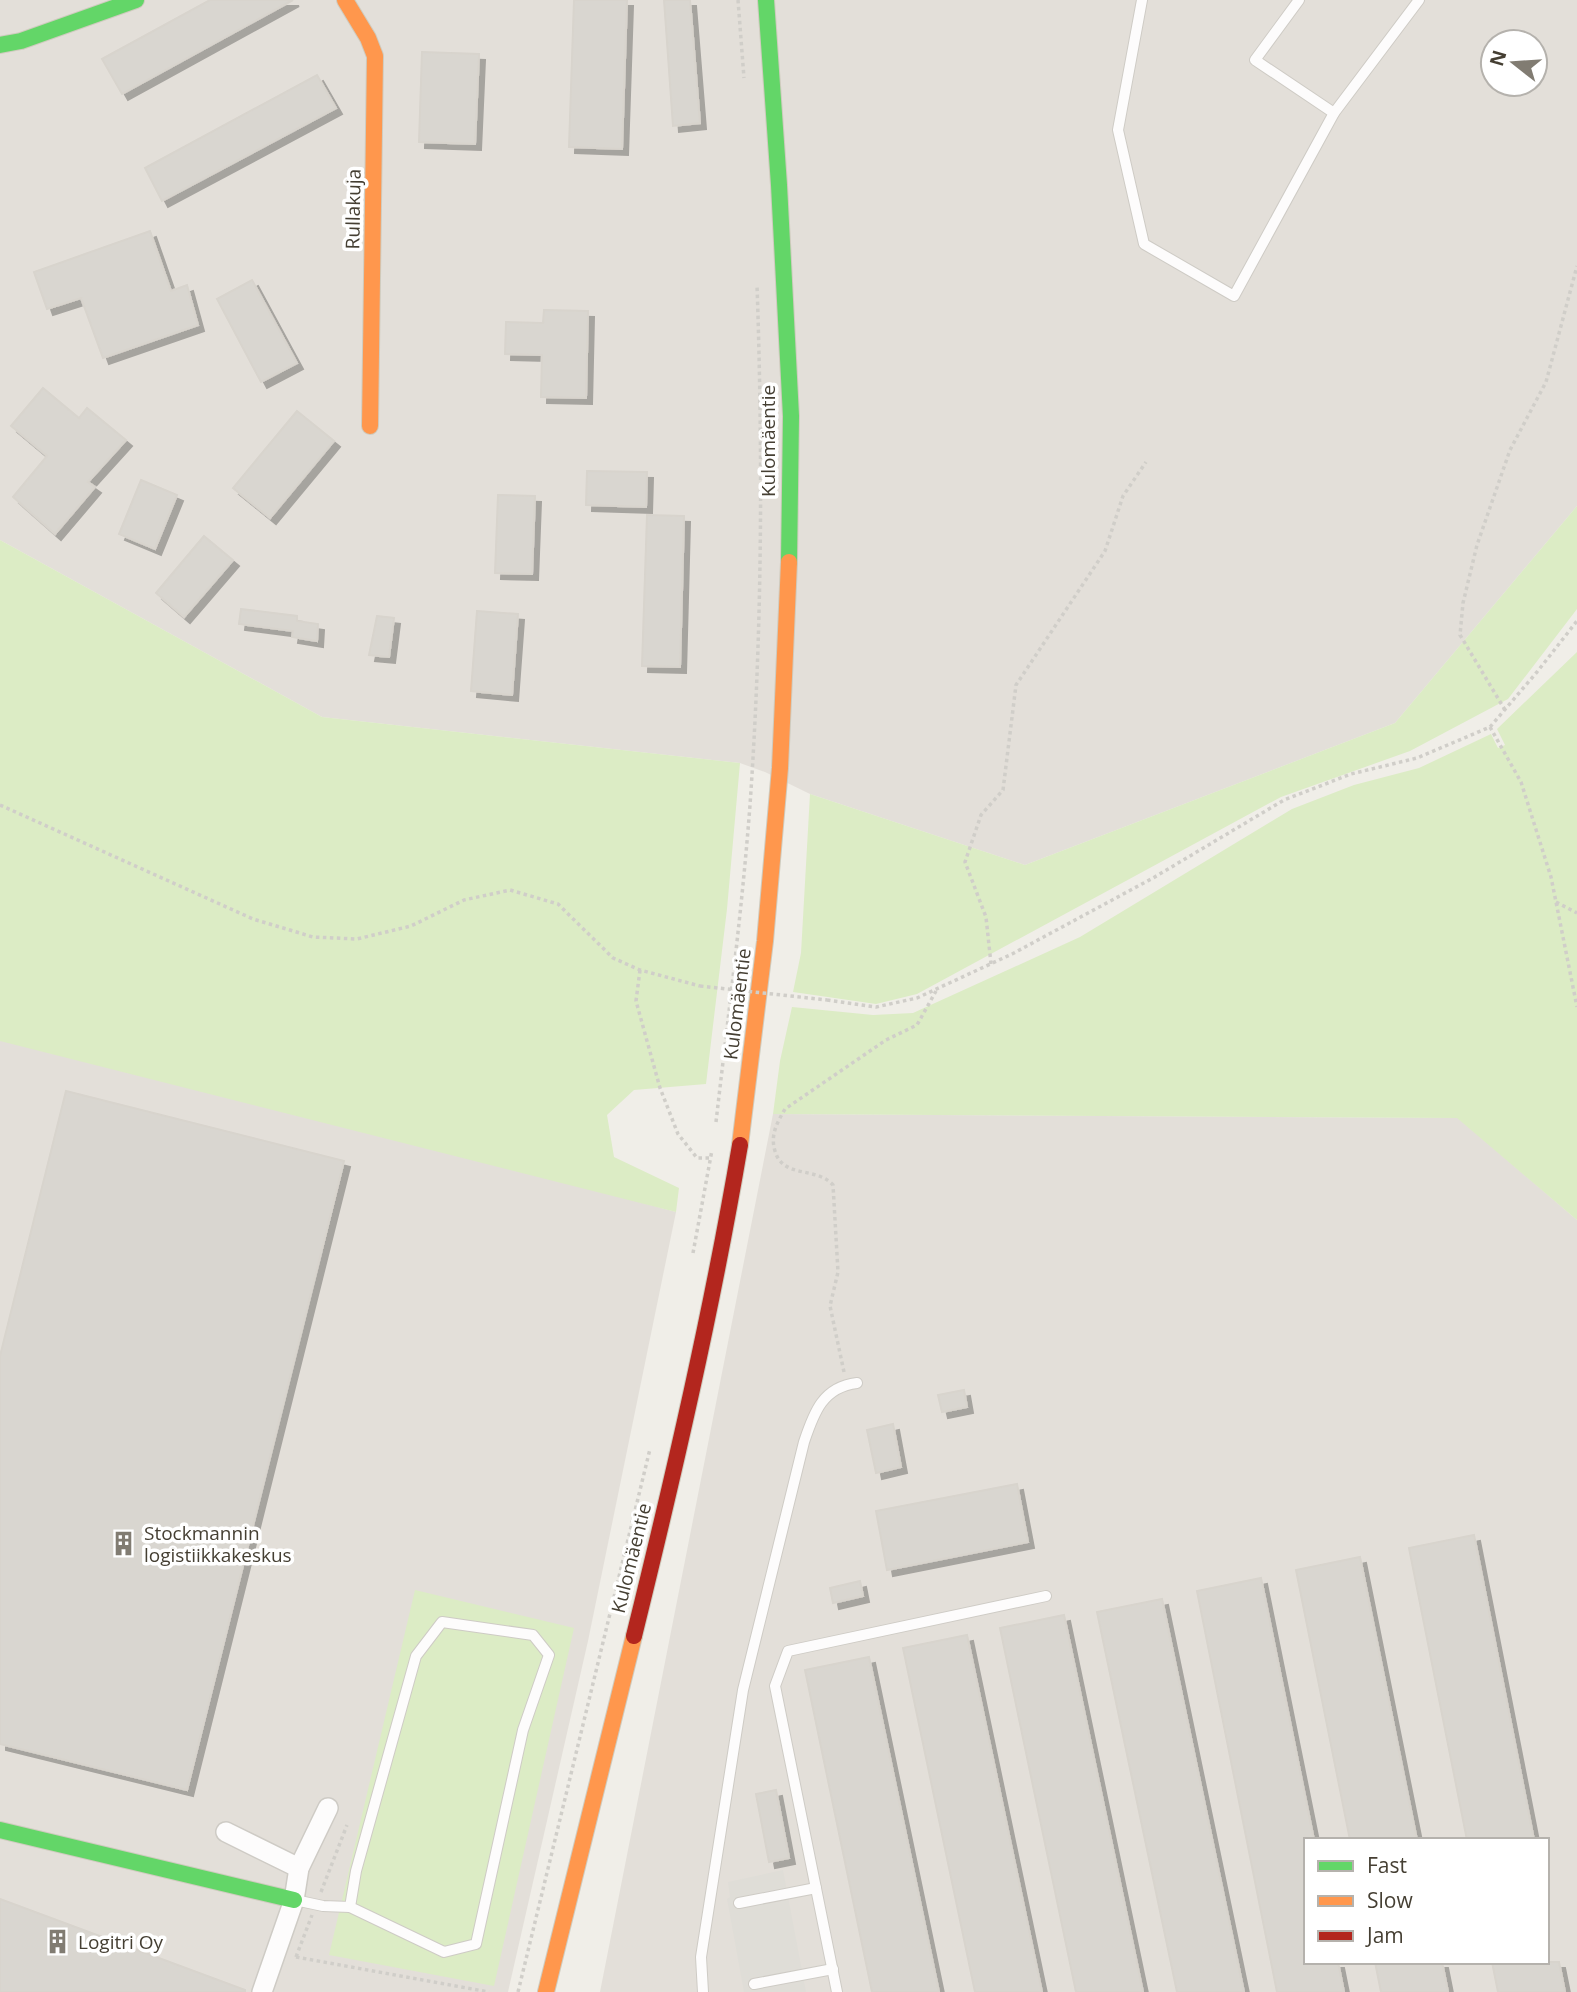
<svg xmlns="http://www.w3.org/2000/svg" width="1577" height="1992" font-family="'Open Sans',sans-serif">
<style>
.industrial{fill:#e3dfd9;fill-rule:evenodd}
.green{fill:#dcecc5}
.parking{fill:#dfddd7}
.building{fill:#d9d6d0;stroke:#d8d4cd;stroke-width:2;filter:url(#shadow)}
.lines{fill:none;stroke-linecap:round;stroke-linejoin:round}
.lane-casing{stroke:#cecbc5;stroke-width:12}
.street-casing{stroke:#cecbc5;stroke-width:22}
.fast-casing{stroke:#cfcbbe;stroke-width:18}
.slow-casing{stroke:#cfcbbe;stroke-width:18}
.jam-casing{stroke:#cfcbbe;stroke-width:18}
.path{stroke:#d0cec9;stroke-width:3.5;stroke-dasharray:3.5 3.5;stroke-linecap:butt}
.lane{stroke:#fdfcfc;stroke-width:10}
.street{stroke:#fdfcfc;stroke-width:19}
.fast{stroke:#63d668;stroke-width:16}
.slow{stroke:#ff974d;stroke-width:16}
.jam{stroke:#b3261e;stroke-width:16}
.path-bridge{stroke:#d0cec9;stroke-width:3.5;stroke-dasharray:3.5 3.5;stroke-linecap:butt}
.labels{text-anchor:middle;stroke-width:7;stroke-linejoin:round;paint-order:stroke}
.street-label{font-size:19px;fill:#453f33;stroke:#fff}
.poi-label{font-size:19px;fill:#453f33;stroke:#fff;text-anchor:start}
</style>
<defs>
<filter id="shadow"><feDropShadow dx="6" dy="6" stdDeviation="0" flood-color="#0004"/></filter>
</defs>
<rect width="100%" height="100%" fill="#f0eee8"/>
<g class="industrial">
<path d="M0,0H1577V506L1395,723L1025,865L810,794L765,772L740,763L322,717L0,540ZM1493,42H1535V84H1493Z"/>
<polygon points="0,1039 442,1148 676,1212 588,1641 508,1992 0,1992"/>
<path d="M773,1114L1458,1118L1577,1220V1992H600ZM1306,1840H1547V1962H1306Z"/>
</g>
<g class="green">
<polygon points="1577,506 1577,609 1508,699 1410,751 1281,797 917,994 876,1004 793,992 801,953 810,794 1025,865 1395,723"/>
<polygon points="0,540 322,717 740,763 727,909 706,1084 634,1090 607,1115 614,1157 679,1188 676,1212 0,1041"/>
<polygon points="1577,652 1577,1220 1457,1118 773,1114 780,1061 792,1007 873,1015 913,1013 1080,937 1292,809 1354,785 1419,768 1491,734 1498,748 1505,745 1497,729"/>
<polygon points="415,1590 574,1628 494,1986 329,1955"/>
</g>
<polygon class="parking" points="783,1870 806,1992 744,1992 727,1899 730,1897 728,1882"/>
<g class="building">
<polygon points="210,0 293,0 122,94 102,59"/>
<polygon points="574,0 627,0 622,149 569,147"/>
<polygon points="664,0 690,0 700,123 673,126"/>
<polygon points="422,52 479,54 475,144 419,142"/>
<polygon points="317,75 336,108 162,201 145,168"/>
<polygon points="150,231 171,291 187,285 198,325 103,358 81,298 47,309 34,272"/>
<polygon points="252,280 297,363 261,382 217,299"/>
<polygon points="544,310 588,311 586,398 541,397 542,355 505,354 506,322 543,323"/>
<polygon points="43,388 79,418 87,408 126,440 88,482 95,487 55,534 13,497 47,456 11,426"/>
<polygon points="297,411 334,441 270,518 233,488"/>
<polygon points="587,471 647,472 646,507 586,505"/>
<polygon points="141,480 177,495 155,549 119,534"/>
<polygon points="498,495 535,496 532,574 495,573"/>
<polygon points="647,515 684,516 680,667 642,666"/>
<polygon points="204,536 233,560 184,617 156,593"/>
<polygon points="241,609 297,616 297,621 318,624 317,641 292,637 293,631 239,624"/>
<polygon points="477,611 518,614 512,695 471,691"/>
<polygon points="377,616 394,618 389,657 369,655"/>
<polygon points="66,1091 344,1161 187,1790 0,1744 0,1356"/>
<polygon points="964,1390 967,1407 942,1412 938,1395"/>
<polygon points="893,1424 901,1467 876,1473 867,1430"/>
<polygon points="1017,1484 1028,1542 887,1570 876,1511"/>
<polygon points="1474,1535 1534,1840 1467,1840 1409,1548"/>
<polygon points="1360,1557 1417,1840 1350,1840 1296,1570"/>
<polygon points="1261,1578 1314,1840 1306,1840 1306,1962 1338,1962 1344,1992 1277,1992 1197,1591"/>
<polygon points="860,1581 863,1596 833,1603 830,1588"/>
<polygon points="1162,1599 1244,1992 1177,1992 1097,1612"/>
<polygon points="1064,1615 1143,1992 1076,1992 1000,1628"/>
<polygon points="967,1635 1042,1992 975,1992 903,1648"/>
<polygon points="869,1657 939,1992 872,1992 805,1670"/>
<polygon points="776,1790 789,1858 769,1862 756,1794"/>
<polygon points="0,1899 245,1990 245,1992 0,1992"/>
<polygon points="1375,1962 1442,1962 1448,1992 1381,1992"/>
<polygon points="1492,1962 1559,1962 1565,1992 1498,1992"/>
</g>
<g class="lines">
<defs>
<g id="lane">
<polyline points="1142,0 1118,130 1144,244 1234,296 1334,113 1419,0"/>
<polyline points="1299,0 1255,60 1334,113"/>
<polygon points="442,1622 533,1635 549,1655 523,1730 476,1944 444,1952 350,1907 356,1871 416,1656"/>
<polyline points="295,1900 323,1906 350,1907"/>
<polyline points="739,1903 816,1888"/>
<polyline points="754,1984 833,1969"/>
<path d="M703,1992L701,1957L743,1690L804,1442C814,1412 823,1387 857,1383"/>
<polyline points="837,1992 775,1686 788,1651 1046,1596"/>
</g>
<g id="street">
<polyline points="226,1832 299,1868"/>
<polyline points="262,1992 294,1900 299,1868 328,1808"/>
</g>
<g id="fast">
<polyline points="766,0 779,185 791,416 789,562"/>
<polyline points="0,45 21,41 136,0"/>
<polyline points="0,1830 294,1900"/>
</g>
<g id="slow">
<polyline points="345,0 368,38 375,56 370,426"/>
<polyline points="740,1145 765,941 780,768 789,562"/>
<polyline points="546,1992 634,1636"/>
</g>
<path id="jam" d="M634,1636C674,1474 712,1310 740,1145"/>
</defs>
<use href="#lane" class="lane-casing"/>
<use href="#street" class="street-casing"/>
<use href="#fast" class="fast-casing"/>
<use href="#slow" class="slow-casing"/>
<use href="#jam" class="jam-casing"/>
<g class="path">
<polyline points="738,0 744,78"/>
<polyline points="1505,710 1460,635 1463,603 1477,545 1510,450 1546,382 1577,266"/>
<polyline points="1490,727 1521,782 1551,877 1577,1007"/>
<polyline points="0,805 253,919 313,937 357,939 411,926 464,900 510,890 558,904 613,958 640,970 700,986"/>
<polyline points="1556,902 1577,913"/>
<polyline points="991,964 986,917 965,862 981,815 1003,790 1016,685 1105,551 1123,496 1146,462"/>
<polyline points="640,970 636,1001 660,1088 678,1134 697,1158 710,1158"/>
<polyline points="827,1000 876,1007 917,998 1012,954 1153,878 1284,800 1351,774 1417,758 1490,727 1537,672 1577,621"/>
<path d="M716,1122C728,1017 742,911 750,805C762,632 763,459 757,285"/>
<polyline points="693,1253 712,1150"/>
<path d="M844,1372L830,1306L838,1272L833,1185C816,1166 783,1179 775,1151C770,1135 777,1123 785,1109L886,1040L917,1025L936,991"/>
<polyline points="321,1892 347,1825"/>
<polyline points="296,1957 489,1992"/>
<polyline points="296,1957 312,1915"/>
<polyline points="518,1992 650,1449"/>
</g>
<use href="#lane" class="lane"/>
<use href="#street" class="street"/>
<use href="#fast" class="fast"/>
<use href="#slow" class="slow"/>
<use href="#jam" class="jam"/>
<polyline class="path-bridge" points="700,986 827,1000"/>
</g>
<defs>
<symbol id="building-bare" viewBox="-9 -9 18 18"><path d="M-4-6H4V6H1V3H-1V6H-4ZM-2.5-4.3h1.7v1.8h-1.7ZM.8-4.3h1.7v1.8H.8ZM-2.5-1h1.7V.8h-1.7ZM.8-1h1.7V.8H.8Z" fill="#817c72" stroke="#fff" stroke-width="2.5" paint-order="stroke"/></symbol>
</defs>
<g fill-rule="evenodd">
<use href="#building-bare" x="106" y="1526" width="35" height="35"/>
<use href="#building-bare" x="40" y="1924" width="35" height="35"/>
</g>
<g class="labels">
<g class="street-label">
<text transform="translate(353 209) rotate(-89)" y="7">Rullakuja</text>
<text transform="translate(768 441) rotate(-90)" y="7">Kulomäentie</text>
<text transform="translate(737 1004) rotate(-83)" y="7">Kulomäentie</text>
<text transform="translate(631 1558) rotate(-76)" y="7">Kulomäentie</text>
</g>
<g class="poi-label">
<text x="144" y="1540">Stockmannin<tspan x="144" dy="22">logistiikkakeskus</tspan></text>
<text x="78" y="1949">Logitri Oy</text>
</g>
</g>
<rect x="1304" y="1838" width="245" height="126" fill="#ffffff" stroke="#b5b2ad" stroke-width="2"/>
<rect x="1318" y="1861" width="35" height="10" fill="#63d668" stroke="#b5b2ad" stroke-width="2"/>
<text x="1367" y="1873" font-size="21" fill="#453f33">Fast</text>
<rect x="1318" y="1896" width="35" height="10" fill="#ff974d" stroke="#b5b2ad" stroke-width="2"/>
<text x="1367" y="1908" font-size="21" fill="#453f33">Slow</text>
<rect x="1318" y="1931" width="35" height="10" fill="#b3261e" stroke="#b5b2ad" stroke-width="2"/>
<text x="1367" y="1943" font-size="21" fill="#453f33">Jam</text>
<g transform="translate(1514 63) rotate(287)"><circle r="33" fill="#ffffff" stroke="#b5b2ad" stroke-width="2"/>
<path d="M0-5L12 26L0 18L-12 26Z" fill="#817c72"/>
<text y="-10" font-size="19" font-weight="bold" text-anchor="middle" fill="#453f33">N</text>
</g>
</svg>
